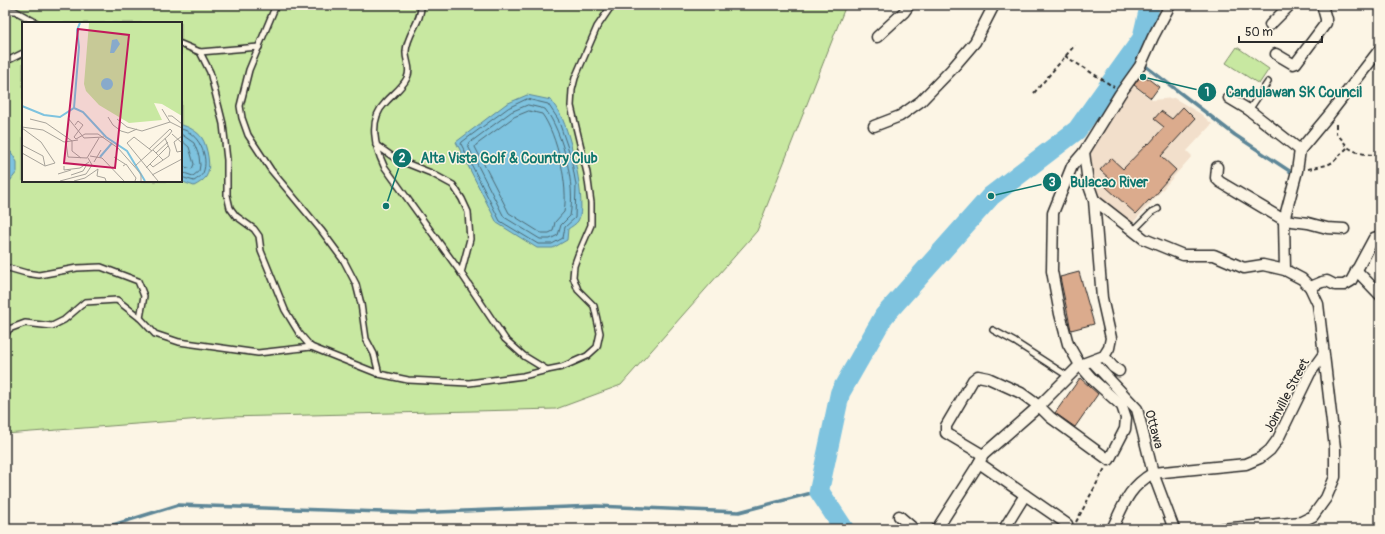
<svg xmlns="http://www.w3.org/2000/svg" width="1385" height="534" font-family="Pangolin,sans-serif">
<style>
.built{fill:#f2dfcb}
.green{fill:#c8e8a1;stroke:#7a8a66;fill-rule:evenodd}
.water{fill:#7ec3df;stroke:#5d8697}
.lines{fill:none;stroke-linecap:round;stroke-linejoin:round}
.shore{stroke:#4c6873;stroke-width:1}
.stream{stroke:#5d8697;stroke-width:3.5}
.river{stroke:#7ec3df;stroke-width:20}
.building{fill:#dbab8d;stroke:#2b2b2b}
.service-casing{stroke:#2b2b2b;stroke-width:8}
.minor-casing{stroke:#2b2b2b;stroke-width:13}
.path{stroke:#2b2b2b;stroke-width:2;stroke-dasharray:4 3;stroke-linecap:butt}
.service{stroke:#fcf5e5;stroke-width:5}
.minor{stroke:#fcf5e5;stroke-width:10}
.labels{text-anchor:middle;stroke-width:3;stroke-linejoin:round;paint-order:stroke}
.street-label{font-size:13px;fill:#2b2b2b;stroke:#fcf5e5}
.inset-river{fill:none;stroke:#7ec3df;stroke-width:2}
.inset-road{fill:none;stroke:#a8a49b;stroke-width:1}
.view{fill:#c2185b;fill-opacity:0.15;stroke:#c2185b;stroke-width:2}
.inset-edge{fill:none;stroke:#2b2b2b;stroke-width:2}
.leader{fill:none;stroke:#0f766e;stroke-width:1.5}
.callout-dot{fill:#0f766e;stroke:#fcf5e5;stroke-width:1.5}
.mark-label{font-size:12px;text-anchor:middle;font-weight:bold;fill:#fff}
.callout-label{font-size:14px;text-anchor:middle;font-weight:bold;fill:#0f766e;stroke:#fcf5e5;stroke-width:3;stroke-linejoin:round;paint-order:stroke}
</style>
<rect width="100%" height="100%" fill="#fcf5e5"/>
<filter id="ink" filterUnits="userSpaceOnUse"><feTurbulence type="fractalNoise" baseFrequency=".025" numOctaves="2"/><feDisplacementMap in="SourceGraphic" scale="8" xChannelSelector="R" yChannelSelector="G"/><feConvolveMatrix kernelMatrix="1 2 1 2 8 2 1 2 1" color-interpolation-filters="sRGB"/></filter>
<g filter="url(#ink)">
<polygon class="built" points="1131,84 1152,100 1174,98 1201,114 1212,124 1187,151 1192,156 1130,226 1096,196 1091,176 1091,146"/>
<g class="green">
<path d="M5,5H846L757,231L621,385L556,409L228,417L5,434ZM23,23H181V181H23Z"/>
<polygon points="1237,47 1269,69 1259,84 1226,63"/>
</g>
<g class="water">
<path d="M527,95L551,100C554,105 558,110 561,116C570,132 588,206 578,221C576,224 571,227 568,229L567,240L553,248H537L497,223L456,142L506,104Z"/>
<path d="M181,125C188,126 198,132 202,138C207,145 212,169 206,177C204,180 198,184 194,186L180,181Z"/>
<polygon points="5,151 11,152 17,162 17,172 10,181 5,182"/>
</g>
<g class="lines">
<g class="shore">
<polygon points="527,99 548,104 558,119 571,157 576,185 575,218 565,227 563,238 552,244 538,244 500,221 461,144 462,142 508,108"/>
<path d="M528,105L545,109C563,132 576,186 570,216L561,225L558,235L550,239H540L504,217L468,146V144L511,112Z"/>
<path d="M529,111L542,114C557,134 569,187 564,212L555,222L553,231L549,233H541L509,213L475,147L476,145L514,117Z"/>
<path d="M181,129C198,132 210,157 203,173C202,176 197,179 194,181L181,177"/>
<polyline points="181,134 194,143 199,156 200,165 199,171 193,176 181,172"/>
<polyline points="181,140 189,147 194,164 192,169 181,166"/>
</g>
<g class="stream">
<polyline points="1131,55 1235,135 1291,172"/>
<polyline points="100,529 178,505 413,513 596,506 739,512 819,491"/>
</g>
<polyline class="river" points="844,529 819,491 840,393 884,316 991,196 1077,130 1142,39 1150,5"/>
</g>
<g class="building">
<polygon points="1142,74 1159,87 1151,98 1134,85"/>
<polygon points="1183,107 1195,119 1161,156 1176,170 1159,189 1160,190 1150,201 1149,200 1136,214 1106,187 1112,181 1100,170 1111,158 1123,169 1148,143 1149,144 1164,127 1154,119 1161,111 1172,119"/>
<polygon points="1079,272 1094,324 1071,330 1060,277"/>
<polygon points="1080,378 1098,394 1075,427 1055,413"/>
</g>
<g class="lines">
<defs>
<g id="service">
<polyline points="276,5 249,70 240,106 242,118 248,135 271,170 321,230 344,261 356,284 361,304 366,339 374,354 379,374"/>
<path d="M421,5C422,21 407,34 406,51C405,60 412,68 407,78C403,87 392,95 385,103C368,120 375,147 384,166L461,273L505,339L524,356L547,370"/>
<polyline points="5,11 15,11 37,23"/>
<polyline points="181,44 200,52 259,47"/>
<polyline points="200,52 210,72 223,124 227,160 227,195 230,208 236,216 254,229 259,236 261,251 285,310 299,333 311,347"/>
<polyline points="11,59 23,53"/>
<polyline points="1249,110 1268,82"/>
<polyline points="376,145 396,159 431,173 453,185 462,199 468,212 470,239 461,273"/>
<polyline points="1133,231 1152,212 1158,209"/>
<polyline points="5,267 26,273 39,275 77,268 101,267 138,281 144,296 140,318"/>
<polyline points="993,330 1015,342 1069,377"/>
<polyline points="5,336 9,329 25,323 52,326 64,320 85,302 117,300 140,318 155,334 179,342 258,353 311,347 379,374 408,380 469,383 523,376 547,370 562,367 587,356 597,347 600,333 594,306 578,290 573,277 574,266 578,255 591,225 591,203 587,173 571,106 572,90 575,78 597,27 612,5"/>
</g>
<g id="minor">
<polyline points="1270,25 1290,5"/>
<polyline points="877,37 904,12 909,5"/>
<polyline points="1276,54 1293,64 1296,63 1326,23 1326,19 1322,5"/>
<polyline points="1229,98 1249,110 1300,150"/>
<polyline points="874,126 900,116 921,101 951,70 975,42 994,5"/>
<polyline points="1217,167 1216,178 1220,182 1284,220 1308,223 1327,228 1344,229"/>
<polyline points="1094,200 1144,239 1183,255 1214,255 1244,268 1263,265 1285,270 1302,279 1310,287 1318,304 1335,448 1335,477 1326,498 1313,516 1301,522 1221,529"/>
<polyline points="1285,270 1284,220 1297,171 1300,150 1329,115 1380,49"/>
<polyline points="1356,270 1380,295"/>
<polyline points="1310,287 1322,282 1327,281 1335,285 1344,285 1351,281 1374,238 1380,236"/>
<polyline points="1104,356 1113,367 1119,371"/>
<polyline points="1092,361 1137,409 1153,473 1174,529"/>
<polyline points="983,455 946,433 946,426 973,380 978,376 988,378 1021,393 1039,406 1050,417 1109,460 1125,429 1126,418 1122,406 1093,380 1080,365 1068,344 1060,314 1052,271 1053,213 1072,166 1084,152 1120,94 1140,66 1153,37 1170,5"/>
<polyline points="979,463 1067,524"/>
<polyline points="899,516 914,529"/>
<polyline points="937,529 979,463 983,455 1039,406 1080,365 1104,356 1109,348 1111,338 1102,298 1094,200 1088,183 1084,152"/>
<polyline points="1004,529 1025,495"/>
<path d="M1112,529C1124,504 1128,488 1153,473L1246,464L1260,458L1270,450L1278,439L1310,373L1323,355"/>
</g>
</defs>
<use href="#service" class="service-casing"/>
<use href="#minor" class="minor-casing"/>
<g class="path">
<polyline points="1065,56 1114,87"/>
<polyline points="1034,93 1075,45"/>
<path d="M1336,124V133C1340,136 1346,146 1349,148C1358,154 1369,155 1380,155"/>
<polyline points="1308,169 1327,165 1333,162 1348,147"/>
<polyline points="1076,522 1105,468"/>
</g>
<use href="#service" class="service"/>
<use href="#minor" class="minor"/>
</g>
</g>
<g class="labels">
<g class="street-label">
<text transform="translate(1286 395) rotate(-62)" y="5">Joinville Street</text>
<text transform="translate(1155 429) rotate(75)" y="5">Ottawa</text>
</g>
</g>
<g transform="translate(22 22)">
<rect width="160" height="160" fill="#fcf5e5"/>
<path d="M67,1H160V94L140,82L132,81L140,98L107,101L77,83L64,69L62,62Z" fill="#c8e8a1"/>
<path d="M95,17L98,22L92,31H88L90,18ZM79 62a6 6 0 1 1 12 0a6 6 0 1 1-12 0Z" fill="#7ec3df"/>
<path class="inset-river" d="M0,84L22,93L38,95L52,86L61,90L84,115L105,129L123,159M52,86L57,25L55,8L58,1M78,135L90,121"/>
<path class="inset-road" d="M140,87L148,100M48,94L46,96L62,116L82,115M146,94H150L160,102M86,95L91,103L99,109L106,111L115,107M8,97L24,101L50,119M95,97L105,105L120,109L148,100L160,106M53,103L56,99L61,103L52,115L54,117L63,112H76L96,126L119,152V159M0,105L21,108L42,120L56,118M0,106L19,120L33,141L23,144L0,131M150,112L160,121M160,114L152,120L155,130L160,129M50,119V129L59,136M44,120L46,135L65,136L77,116M0,123L21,134L23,144M127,127L148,107M131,128L141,138M130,129L112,115L105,121L136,159M134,131L146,120M68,134L80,136L102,159M92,135L103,142M72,140L79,128M128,142L131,145L147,134L148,128L143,116M42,144V148L58,146L67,140M101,144L104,142L114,156L113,159M113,144L147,113L150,109L148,107M124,146L146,124M36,152L49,148M49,153L61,149L64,144M130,153L160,137M38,159L64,152L70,143L66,136M52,159L63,156L76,147L75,154L83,156L84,159"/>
<path class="view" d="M56,7L107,13L93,146L42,141Z"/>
<rect width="160" height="160" class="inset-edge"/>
</g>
<path class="leader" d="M1143 77L1207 92M386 206L402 158M991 196L1052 182"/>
<g class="callout-dot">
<circle cx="1143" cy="77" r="4"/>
<circle cx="386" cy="206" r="4"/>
<circle cx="991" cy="196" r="4"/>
<circle cx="1207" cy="92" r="10"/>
<circle cx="402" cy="158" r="10"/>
<circle cx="1052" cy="182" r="10"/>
</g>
<g class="mark-label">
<text x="1207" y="96">1</text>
<text x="402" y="162">2</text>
<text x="1052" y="186">3</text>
</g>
<g class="callout-label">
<text x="1294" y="97">Candulawan SK Council</text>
<text x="509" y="163">Alta Vista Golf &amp; Country Club</text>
<text x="1109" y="187">Bulacao River</text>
</g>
<rect width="1385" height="534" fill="none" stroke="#fcf5e5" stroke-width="20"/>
<rect x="10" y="10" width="1365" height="514" fill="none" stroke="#2b2b2b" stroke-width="1.5" filter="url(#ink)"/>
<path d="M1239 36v6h83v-6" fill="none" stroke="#2b2b2b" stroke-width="2"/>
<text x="1245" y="36" font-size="12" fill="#2b2b2b" stroke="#fcf5e5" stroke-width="3" paint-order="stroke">50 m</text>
</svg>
